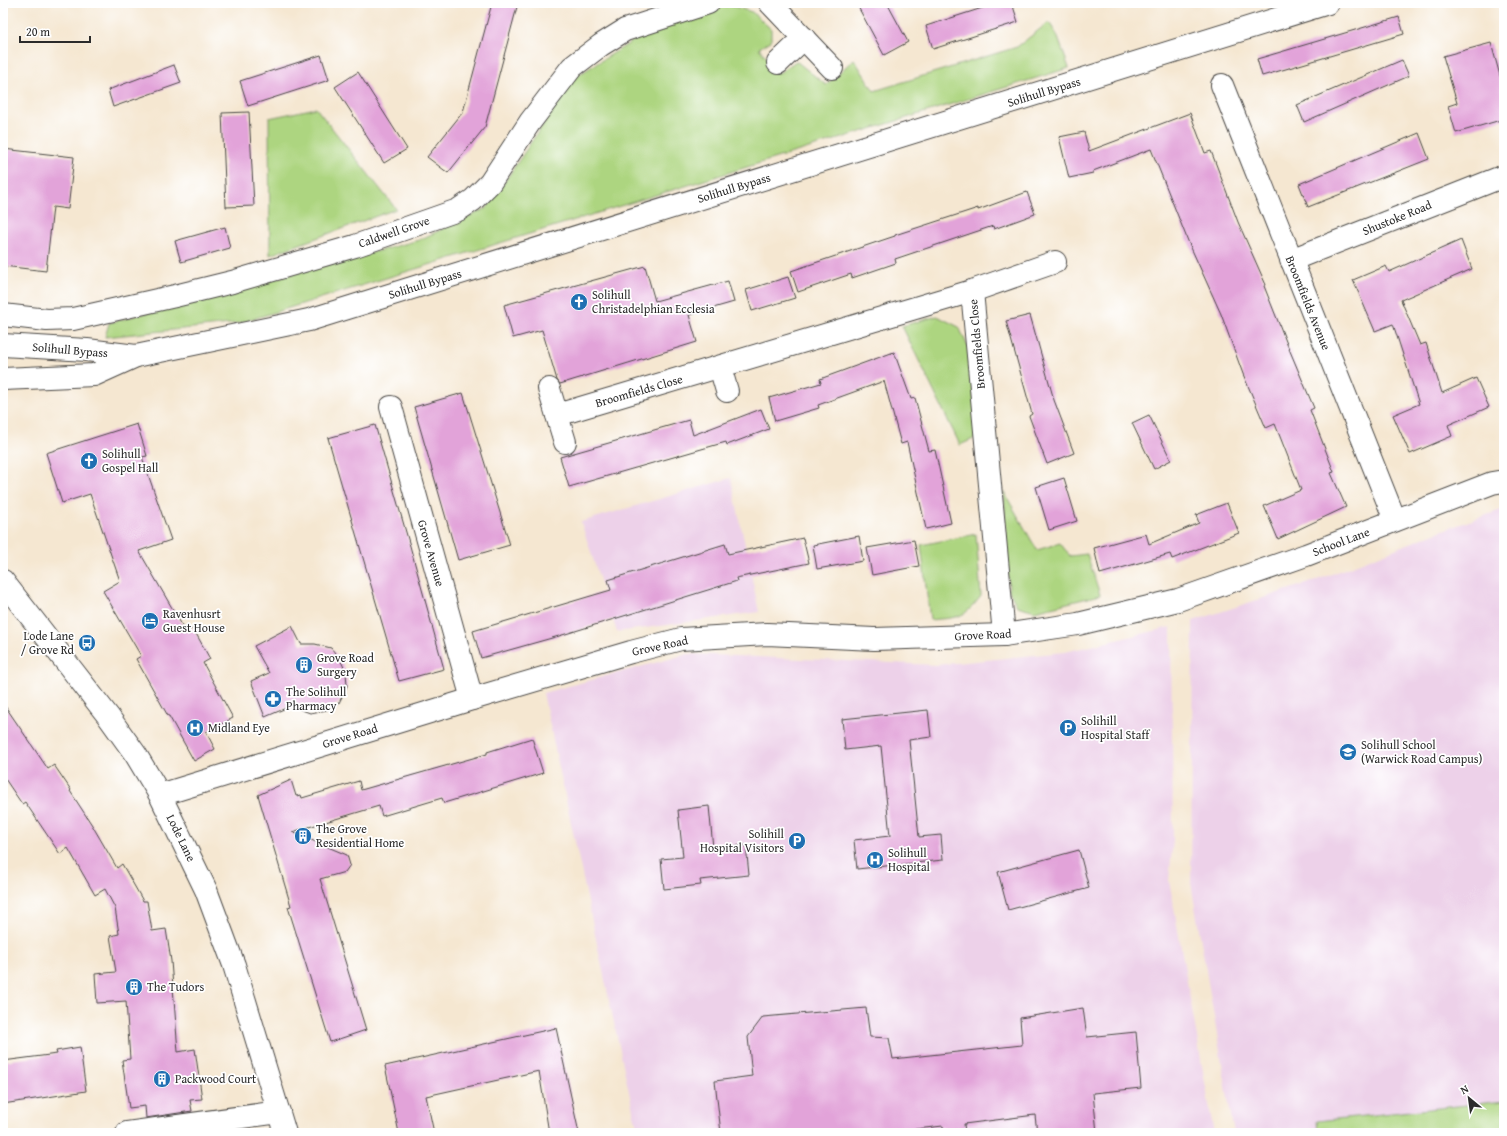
<svg xmlns="http://www.w3.org/2000/svg" width="1507" height="1136" font-family="'Gentium Book Plus',serif">
<style>
.built{fill:#edd1e9}
.green{fill:#add580;stroke:#6c8056}
.building{fill:#e2a3d9}
.lines{fill:none;stroke-linecap:round;stroke-linejoin:round}
.street-casing{stroke:#494744;stroke-width:24}
.secondary-casing{stroke:#494744;stroke-width:24}
.highway-casing{stroke:#494744;stroke-width:24}
.street{stroke:#fff;stroke-width:22}
.secondary{stroke:#fff;stroke-width:22}
.highway{stroke:#fff;stroke-width:22}
.labels{text-anchor:middle;stroke-width:3.5;stroke-linejoin:round;paint-order:stroke}
.street-label{font-size:12px;fill:#2b2b2b;stroke:#fff}
.poi-label{font-size:12px;fill:#2b2b2b;stroke:#fff;text-anchor:start}
</style>
<rect width="100%" height="100%" fill="#fff"/>
<filter id="ink" filterUnits="userSpaceOnUse"><feTurbulence type="fractalNoise" baseFrequency=".025" numOctaves="2"/><feDisplacementMap in="SourceGraphic" scale="8" xChannelSelector="R" yChannelSelector="G"/><feConvolveMatrix kernelMatrix="1 2 1 2 8 2 1 2 1" color-interpolation-filters="sRGB"/></filter>
<filter id="wash" filterUnits="userSpaceOnUse"><feTurbulence type="fractalNoise" baseFrequency=".012" numOctaves="4" result="noise"/><feDisplacementMap in="SourceGraphic" scale="16" xChannelSelector="R" yChannelSelector="G"/><feGaussianBlur stdDeviation="0.9" result="paint"/><feColorMatrix in="noise" values="0 0 0 0 0 0 0 0 0 0 0 0 0 0 0 0 0 1.4 0 .05"/><feComposite in="paint" operator="in"/></filter>
<g filter="url(#wash)">
<rect width="100%" height="100%" fill="#f5e7d1"/>
<g class="built">
<polygon points="731,478 759,612 617,632 581,522"/>
<polygon points="1504,509 1504,1133 1234,1133 1191,883 1193,621 1312,582 1438,532"/>
<polygon points="1171,627 1173,839 1169,880 1214,1133 639,1133 634,1115 543,693 688,654 936,665 1065,652"/>
</g>
<g class="green">
<polygon points="729,5 752,12 771,29 771,41 759,48 779,73 796,61 826,85 854,59 874,91 1017,47 1049,22 1057,35 1069,68 240,323 105,337 109,323 419,240 487,208 575,77 654,28"/>
<polygon points="316,108 396,209 270,255 269,118"/>
<polygon points="937,316 959,327 969,349 978,437 960,445 902,326"/>
<polygon points="1004,492 1037,550 1060,543 1070,556 1087,554 1100,595 1035,611 1017,606 1009,591"/>
<path d="M976,534L981,596C963,620 958,617 930,620L921,545Z"/>
<polygon points="1504,1101 1504,1133 1318,1133 1317,1121"/>
</g>
<g id="blocks">
<g class="building">
<polygon points="492,3 518,3 485,127 448,173 427,157 463,112"/>
<polygon points="856,3 887,3 908,42 884,55"/>
<polygon points="998,3 1012,3 1018,22 933,49 926,26"/>
<polygon points="1399,17 1404,34 1262,76 1257,59"/>
<polygon points="1491,43 1504,90 1504,119 1456,133 1448,106 1457,103 1443,56"/>
<polygon points="321,55 329,80 248,106 240,81"/>
<polygon points="1402,60 1409,76 1304,122 1297,105"/>
<polygon points="174,65 181,83 113,107 108,90"/>
<polygon points="358,72 407,149 384,163 335,87"/>
<polygon points="249,112 254,206 226,207 222,113"/>
<polygon points="1190,113 1205,153 1211,151 1238,222 1266,285 1264,286 1287,344 1314,408 1310,410 1334,472 1331,473 1346,507 1278,539 1264,506 1301,490 1275,424 1266,428 1243,374 1221,314 1188,241 1151,149 1093,171 1093,173 1069,178 1059,137 1084,132 1089,151"/>
<polygon points="1419,133 1429,159 1308,207 1299,184"/>
<polygon points="3,149 74,157 68,209 53,207 46,271 3,266"/>
<polygon points="1027,192 1035,214 994,229 993,226 895,259 896,263 852,278 851,274 798,292 791,271 895,236 895,235 978,208 978,210"/>
<polygon points="225,227 230,248 181,262 175,241"/>
<polygon points="1461,240 1472,269 1401,300 1420,345 1426,343 1442,393 1476,378 1489,407 1448,425 1452,436 1410,454 1393,415 1419,404 1393,324 1375,331 1353,280 1386,266 1389,272"/>
<polygon points="645,266 655,301 728,281 734,302 689,315 697,342 560,384 557,380 542,330 513,338 504,305"/>
<polygon points="788,277 795,298 752,311 746,290"/>
<polygon points="1030,315 1054,400 1074,453 1047,464 1029,416 1032,414 1006,321"/>
<polygon points="894,352 911,399 915,398 929,451 935,450 951,523 926,529 907,442 901,444 884,381 818,405 819,408 775,421 769,398 821,383 820,379"/>
<polygon points="463,393 510,545 458,560 414,407"/>
<polygon points="761,409 769,429 727,445 726,442 569,487 560,457 689,420 693,435"/>
<polygon points="1149,415 1171,460 1154,469 1132,423"/>
<polygon points="137,424 147,456 142,457 171,540 139,551 186,632 193,628 210,659 203,663 233,718 206,732 215,749 194,761 169,716 168,716 136,659 141,656 103,591 120,581 90,494 62,503 46,453"/>
<polygon points="375,425 410,546 444,669 399,681 328,438"/>
<polygon points="1064,478 1077,521 1049,530 1036,487"/>
<polygon points="1227,503 1239,533 1172,559 1170,554 1100,574 1094,548 1146,534 1149,544 1199,523 1196,515"/>
<polygon points="859,536 863,561 817,569 813,545"/>
<polygon points="803,538 809,563 736,578 737,581 559,636 481,658 473,631 611,590 608,580 725,544 728,554"/>
<polygon points="914,540 919,566 872,575 867,548"/>
<polygon points="292,626 301,644 315,644 331,648 340,659 346,672 347,686 339,703 327,710 310,713 291,706 265,717 251,681 269,673 254,646"/>
<polygon points="3,703 48,769 54,765 71,790 70,791 92,825 117,868 122,864 143,901 147,901 152,931 166,929 171,961 178,1052 195,1049 202,1099 190,1100 192,1111 146,1118 145,1106 129,1108 122,1060 130,1059 126,1001 97,1003 95,974 116,972 110,936 119,934 115,908 105,889 95,895 68,848 60,854 25,802 22,804 3,776"/>
<polygon points="928,710 931,737 909,740 919,837 941,835 943,860 857,869 854,840 890,836 881,746 845,750 842,719"/>
<polygon points="532,738 543,773 444,803 442,798 382,816 379,806 292,832 347,855 350,865 345,872 320,879 366,1030 330,1042 288,907 291,906 258,795 291,780 296,796 301,795 302,798 359,781 361,790 487,754 487,752"/>
<polygon points="709,806 713,848 746,845 749,875 700,880 701,885 664,889 661,859 683,857 678,810"/>
<polygon points="1079,850 1089,888 1008,910 998,872"/>
<polygon points="866,1008 870,1037 889,1038 893,1059 1022,1045 1020,1018 1083,1008 1087,1037 1136,1032 1141,1088 1093,1093 1097,1133 1037,1133 1035,1115 964,1124 965,1133 944,1133 943,1126 880,1133 721,1133 715,1081 752,1076 748,1037 763,1017"/>
<polygon points="556,1028 579,1133 549,1133 539,1071 426,1096 434,1133 399,1133 385,1066"/>
<polygon points="80,1047 86,1091 3,1104 3,1061 57,1054 56,1051"/>
</g>
</g>
</g>
<g filter="url(#ink)">
<use href="#blocks" fill-opacity="0" stroke="#494744" stroke-width="1"/>
<g class="lines">
<defs>
<g id="street">
<polyline points="770,3 832,68"/>
<polyline points="778,63 804,38"/>
<polyline points="1222,85 1395,520"/>
<polyline points="1291,260 1504,176"/>
<polyline points="972,291 1055,262"/>
<polyline points="3,315 47,320 73,319 175,296 232,282 355,246 458,210 473,200 490,183 530,122 572,67 601,45 625,30 708,3"/>
<polyline points="720,367 727,391"/>
<polyline points="549,389 565,442"/>
<polyline points="391,407 472,699"/>
<polyline points="557,415 972,291 1004,635"/>
<polyline points="160,795 472,699 631,652 681,639 767,634 874,639 1004,635 1078,624 1178,600 1306,555 1492,483 1504,481"/>
<polyline points="127,1133 279,1112"/>
</g>
<polyline id="secondary" points="3,581 108,716 136,755 160,795 206,890 234,965 285,1133"/>
<g id="highway">
<polyline points="3,345 87,350 136,356"/>
<polyline points="3,379 94,375 136,356 309,320 1328,3"/>
</g>
</defs>
<use href="#street" class="street-casing"/>
<use href="#secondary" class="secondary-casing"/>
<use href="#highway" class="highway-casing"/>
<use href="#street" class="street"/>
<use href="#secondary" class="secondary"/>
<use href="#highway" class="highway"/>
</g>
</g>
<defs>
<symbol id="church-disc" viewBox="-11 -11 22 22"><circle r="9.5" fill="#1f6fb2" stroke="#fff"/><path d="M-1.2-6h2.4v3.5h3.3v2.4h-3.3V6h-2.4V-.1h-3.3v-2.4h3.3Z" fill="#fff"/></symbol>
<symbol id="hotel-disc" viewBox="-11 -11 22 22"><circle r="9.5" fill="#1f6fb2" stroke="#fff"/><path d="M-6-4.5h1.5V1H6V5H4.5V3h-9V5H-6ZM-4 0a1.8 1.8 0 1 1 3.6 0ZM.5 0V-2.5h3Q6-2.5 6 0Z" fill="#fff"/></symbol>
<symbol id="bus-disc" viewBox="-11 -11 22 22"><circle r="9.5" fill="#1f6fb2" stroke="#fff"/><path d="M-5-6H5V4H4V6H2V4H-2V6H-4V4H-5ZM-3.5-4V0h7V-4ZM-3.5 1.2v1.5H-2V1.2ZM2 1.2v1.5H3.5V1.2Z" fill="#fff"/></symbol>
<symbol id="building-disc" viewBox="-11 -11 22 22"><circle r="9.5" fill="#1f6fb2" stroke="#fff"/><path d="M-4-6H4V6H1V3H-1V6H-4ZM-2.5-4.3h1.7v1.8h-1.7ZM.8-4.3h1.7v1.8H.8ZM-2.5-1h1.7V.8h-1.7ZM.8-1h1.7V.8H.8Z" fill="#fff"/></symbol>
<symbol id="pharmacy-disc" viewBox="-11 -11 22 22"><circle r="9.5" fill="#1f6fb2" stroke="#fff"/><path d="M-2-6h4v4h4v4h-4v4h-4v-4h-4v-4h4Z" fill="#fff"/></symbol>
<symbol id="hospital-disc" viewBox="-11 -11 22 22"><circle r="9.5" fill="#1f6fb2" stroke="#fff"/><path d="M-5-5h3v3.5h4V-5h3V5h-3V1.5h-4V5h-3Z" fill="#fff"/></symbol>
<symbol id="parking-disc" viewBox="-11 -11 22 22"><circle r="9.5" fill="#1f6fb2" stroke="#fff"/><path d="M-3.5-5.5H1a3.5 3.5 0 0 1 0 7H-1V5.5H-3.5ZM-1-3.4V-.6H.8a1.4 1.4 0 0 0 0-2.8Z" fill="#fff"/></symbol>
<symbol id="school-disc" viewBox="-11 -11 22 22"><circle r="9.5" fill="#1f6fb2" stroke="#fff"/><path d="M0-5L7-2L0 1L-7-2ZM-4 1L0 2.5L4 1V4Q0 6-4 4Z" fill="#fff"/></symbol>
</defs>
<g fill-rule="evenodd">
<use href="#church-disc" x="569" y="292" width="20" height="20"/>
<use href="#church-disc" x="79" y="451" width="20" height="20"/>
<use href="#hotel-disc" x="140" y="611" width="20" height="20"/>
<use href="#bus-disc" x="77" y="633" width="20" height="20"/>
<use href="#building-disc" x="294" y="655" width="20" height="20"/>
<use href="#pharmacy-disc" x="263" y="689" width="20" height="20"/>
<use href="#hospital-disc" x="185" y="718" width="20" height="20"/>
<use href="#parking-disc" x="1058" y="718" width="20" height="20"/>
<use href="#school-disc" x="1338" y="742" width="20" height="20"/>
<use href="#building-disc" x="293" y="826" width="20" height="20"/>
<use href="#parking-disc" x="787" y="831" width="20" height="20"/>
<use href="#hospital-disc" x="865" y="850" width="20" height="20"/>
<use href="#building-disc" x="124" y="977" width="20" height="20"/>
<use href="#building-disc" x="152" y="1069" width="20" height="20"/>
</g>
<g class="labels">
<g class="street-label">
<text transform="translate(1044 92) rotate(-17)" y="4">Solihull Bypass</text>
<text transform="translate(734 188) rotate(-17)" y="4">Solihull Bypass</text>
<text transform="translate(1397 218) rotate(-22)" y="4">Shustoke Road</text>
<text transform="translate(394 232) rotate(-19)" y="4">Caldwell Grove</text>
<text transform="translate(425 284) rotate(-17)" y="4">Solihull Bypass</text>
<text transform="translate(1308 303) rotate(68)" y="4">Broomfields Avenue</text>
<text transform="translate(977 344) rotate(-95)" y="4">Broomfields Close</text>
<text transform="translate(70 350) rotate(5)" y="4">Solihull Bypass</text>
<text transform="translate(639 391) rotate(-16)" y="4">Broomfields Close</text>
<text transform="translate(1341 542) rotate(-21)" y="4">School Lane</text>
<text transform="translate(431 553) rotate(74)" y="4">Grove Avenue</text>
<text transform="translate(983 635) rotate(-3)" y="4">Grove Road</text>
<text transform="translate(660 646) rotate(-12)" y="4">Grove Road</text>
<text transform="translate(350 736) rotate(-17)" y="4">Grove Road</text>
<text transform="translate(181 838) rotate(64)" y="4">Lode Lane</text>
</g>
<g class="poi-label">
<text x="592" y="299">Solihull<tspan x="592" dy="14">Christadelphian Ecclesia</tspan></text>
<text x="102" y="458">Solihull<tspan x="102" dy="14">Gospel Hall</tspan></text>
<text x="163" y="618">Ravenhusrt<tspan x="163" dy="14">Guest House</tspan></text>
<text x="74" y="640" text-anchor="end">Lode Lane<tspan x="74" dy="14">/ Grove Rd</tspan></text>
<text x="317" y="662">Grove Road<tspan x="317" dy="14">Surgery</tspan></text>
<text x="286" y="696">The Solihull<tspan x="286" dy="14">Pharmacy</tspan></text>
<text x="1081" y="725">Solihill<tspan x="1081" dy="14">Hospital Staff</tspan></text>
<text x="208" y="732">Midland Eye</text>
<text x="1361" y="749">Solihull School<tspan x="1361" dy="14">(Warwick Road Campus)</tspan></text>
<text x="316" y="833">The Grove<tspan x="316" dy="14">Residential Home</tspan></text>
<text x="784" y="838" text-anchor="end">Solihill<tspan x="784" dy="14">Hospital Visitors</tspan></text>
<text x="888" y="857">Solihull<tspan x="888" dy="14">Hospital</tspan></text>
<text x="147" y="991">The Tudors</text>
<text x="175" y="1083">Packwood Court</text>
</g>
</g>
<rect width="1507" height="1136" fill="none" stroke="#fff" stroke-width="16"/>
<g transform="translate(1469 1098) rotate(331)" stroke="#ffffff" stroke-width="3" paint-order="stroke">
<path d="M0-3L7 15L0 10L-7 15Z" fill="#2b2b2b"/>
<text y="-6" font-size="11" font-weight="bold" text-anchor="middle" fill="#2b2b2b">N</text>
</g>
<path d="M20 36v6h70v-6" fill="none" stroke="#2b2b2b" stroke-width="2"/>
<text x="26" y="36" font-size="12" fill="#2b2b2b" stroke="#ffffff" stroke-width="3" paint-order="stroke">20 m</text>
</svg>
